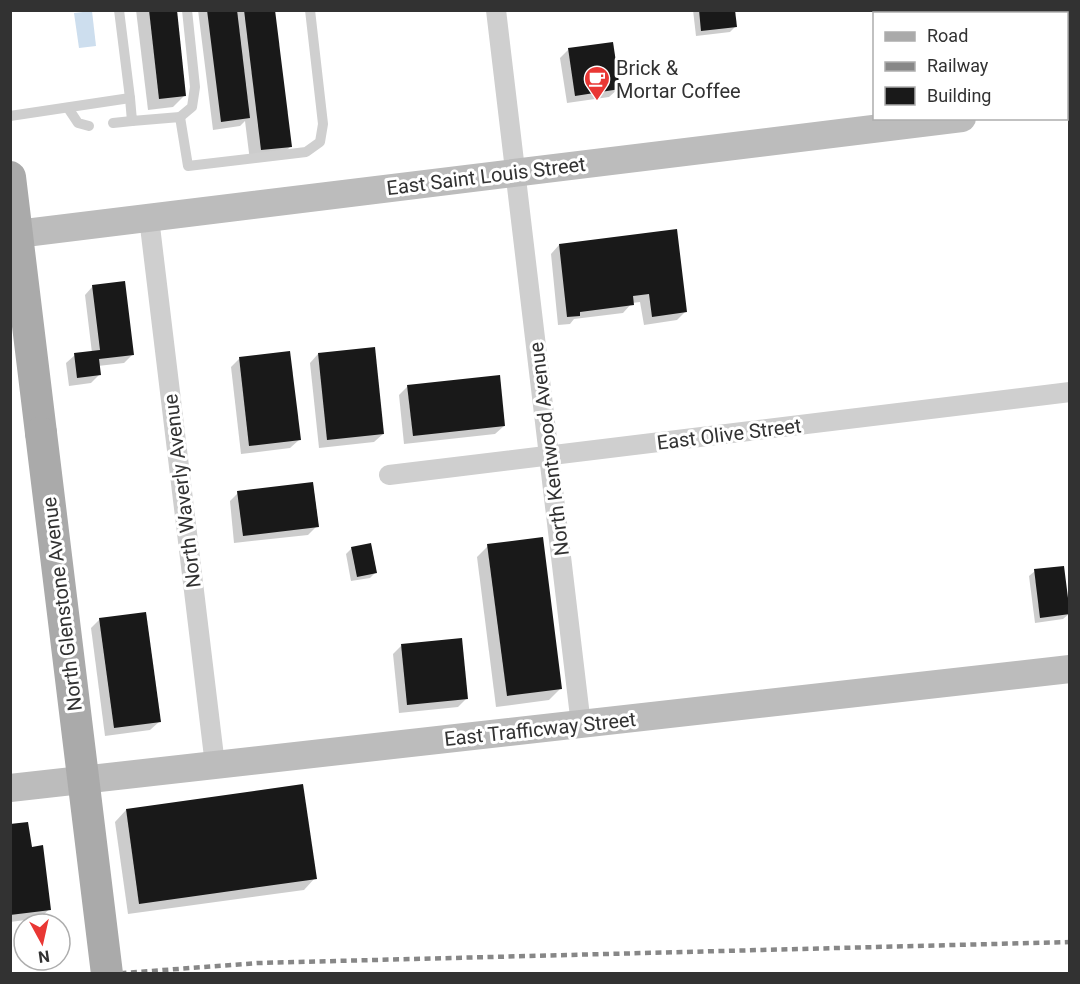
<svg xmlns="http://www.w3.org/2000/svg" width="1080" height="984" font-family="Roboto,sans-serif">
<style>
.water{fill:#cddeee}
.shadow{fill:#0003}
.building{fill:#191919}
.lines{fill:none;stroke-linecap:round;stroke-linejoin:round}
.lane{stroke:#cfcfcf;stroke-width:10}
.street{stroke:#cfcfcf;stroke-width:20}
.secondary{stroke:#bcbcbc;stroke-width:28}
.primary{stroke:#aaa;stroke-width:32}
.rail{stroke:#878787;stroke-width:4.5;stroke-dasharray:6 4.5;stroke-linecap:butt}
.primary-bridge{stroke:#aaa;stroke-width:32}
.labels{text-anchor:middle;stroke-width:6;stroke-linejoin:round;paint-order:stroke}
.poi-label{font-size:20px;fill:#323232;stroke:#fff;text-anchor:start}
.street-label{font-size:20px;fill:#323232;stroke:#fff}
</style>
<rect width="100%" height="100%" fill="#fff"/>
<polygon class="water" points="92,11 96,46 79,48 74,13"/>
<g class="shadow">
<polygon points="136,10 175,10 185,95 173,107 148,110"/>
<polygon points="198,10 274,10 291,146 279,158 250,161 245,121 240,126 213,130"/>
<polygon points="693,10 734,10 736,26 730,32 696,36"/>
<polygon points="986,10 1050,10 1050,14 987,14"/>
<polygon points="569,49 618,89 609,97 567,103 560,58"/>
<polygon points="559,245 685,312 677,320 644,325 640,302 632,303 623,313 574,319 570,324 558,325 551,254"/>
<polygon points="93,286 133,354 124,363 98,366 99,375 91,383 69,386 66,363 75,355 92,353 85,295"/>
<polygon points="318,354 383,434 374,442 319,448 310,363"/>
<polygon points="240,358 299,440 290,448 241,454 231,367"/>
<polygon points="408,386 504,426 495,434 404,444 399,395"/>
<polygon points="238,493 317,526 308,535 234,543 230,501"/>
<polygon points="488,546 561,688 549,700 496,707 477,557"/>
<polygon points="352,548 376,572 370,578 351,581 346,554"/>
<polygon points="1035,571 1069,614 1063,619 1035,623 1029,576"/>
<polygon points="100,619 159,722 150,730 105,736 91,628"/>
<polygon points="401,646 467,698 458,707 399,713 393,654"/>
<polygon points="126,810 315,878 304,890 128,914 115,822"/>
<polygon points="10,826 31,848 49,909 41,918 10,922"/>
</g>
<g class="building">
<polygon points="149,10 177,10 186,96 159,99"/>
<polygon points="207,10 237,10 250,118 221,122"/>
<polygon points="244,10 275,10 292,147 261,150"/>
<polygon points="699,10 735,10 737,27 701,31"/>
<polygon points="995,10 1051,10 1052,14 996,14"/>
<polygon points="613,42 620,89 575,96 568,48"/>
<polygon points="677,229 687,312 652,317 649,294 633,296 634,305 580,312 580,316 567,317 559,244"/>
<polygon points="125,281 134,355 99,359 101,375 77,378 74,353 100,350 92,285"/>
<polygon points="375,347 384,434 327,440 318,353"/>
<polygon points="290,351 301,440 249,446 239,357"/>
<polygon points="500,375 505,426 413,436 407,385"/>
<polygon points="313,482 319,527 243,536 237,491"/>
<polygon points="543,537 562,689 507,696 487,544"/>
<polygon points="371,543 377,573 357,577 351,547"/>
<polygon points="1064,566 1070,614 1040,618 1034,569"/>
<polygon points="146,612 161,722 114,728 99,618"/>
<polygon points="462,638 468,699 407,705 401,644"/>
<polygon points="303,784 317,879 139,904 126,809"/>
<polygon points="28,822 32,847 43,845 51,910 10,915 10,824"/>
</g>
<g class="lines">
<g class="lane">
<polyline points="130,98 132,121 180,117 188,166 306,152 320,142 323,124 310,10"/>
<polyline points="68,108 78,123 89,126"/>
<polyline points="10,116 130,98 119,10"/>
<polyline points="180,117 192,107 195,87 187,10"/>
<polyline points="113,123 132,121"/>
</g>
<g class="street">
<polyline points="496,10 581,725"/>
<polyline points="149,218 215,765"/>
<polyline points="389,475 1070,392"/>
</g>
<g class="secondary">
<polyline points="1066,106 1070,105"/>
<polyline points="17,234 962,118"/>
<polyline points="10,788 1070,669"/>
</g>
<polyline class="primary" points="10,177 41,433"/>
<polyline class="rail" points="110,974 258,963 1070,942"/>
<polyline class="primary-bridge" points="41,433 107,974"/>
</g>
<defs>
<symbol id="cafe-pin" viewBox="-11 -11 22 30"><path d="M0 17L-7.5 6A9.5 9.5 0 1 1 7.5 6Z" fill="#e93734" stroke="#fff"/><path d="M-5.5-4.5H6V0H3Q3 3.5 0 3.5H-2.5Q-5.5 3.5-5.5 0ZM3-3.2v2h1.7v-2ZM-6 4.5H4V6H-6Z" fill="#fff"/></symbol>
</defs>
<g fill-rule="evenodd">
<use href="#cafe-pin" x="582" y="64" width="30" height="40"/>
</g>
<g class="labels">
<g class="poi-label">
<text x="616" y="75">Brick &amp;<tspan x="616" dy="23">Mortar Coffee</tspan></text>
</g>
<g class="street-label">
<text transform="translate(486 176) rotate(-7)" y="7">East Saint Louis Street</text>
<text transform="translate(729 434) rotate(-7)" y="7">East Olive Street</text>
<text transform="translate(549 449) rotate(-97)" y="7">North Kentwood Avenue</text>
<text transform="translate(182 491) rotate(-97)" y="7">North Waverly Avenue</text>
<text transform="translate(62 604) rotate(-97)" y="7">North Glenstone Avenue</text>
<text transform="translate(540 729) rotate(-6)" y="7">East Trafficway Street</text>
</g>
</g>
<rect width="1080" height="984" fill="none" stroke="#323232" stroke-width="24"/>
<rect x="873" y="12" width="195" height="108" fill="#ffffff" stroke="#adadad" stroke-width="1.5"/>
<rect x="885" y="32" width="30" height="9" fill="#aaaaaa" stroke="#adadad" stroke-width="1.5"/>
<text x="927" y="42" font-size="18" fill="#323232">Road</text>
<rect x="885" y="62" width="30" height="9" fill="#878787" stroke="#adadad" stroke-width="1.5"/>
<text x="927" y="72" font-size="18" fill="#323232">Railway</text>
<rect x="885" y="87" width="30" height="18" fill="#191919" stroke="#adadad" stroke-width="1.5"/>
<text x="927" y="102" font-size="18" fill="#323232">Building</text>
<g transform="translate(42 942) rotate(172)"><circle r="28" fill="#ffffff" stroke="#adadad" stroke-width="1.5"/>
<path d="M0-4.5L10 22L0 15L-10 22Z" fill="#e93734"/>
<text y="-9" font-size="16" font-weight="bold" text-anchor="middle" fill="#323232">N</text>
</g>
</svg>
